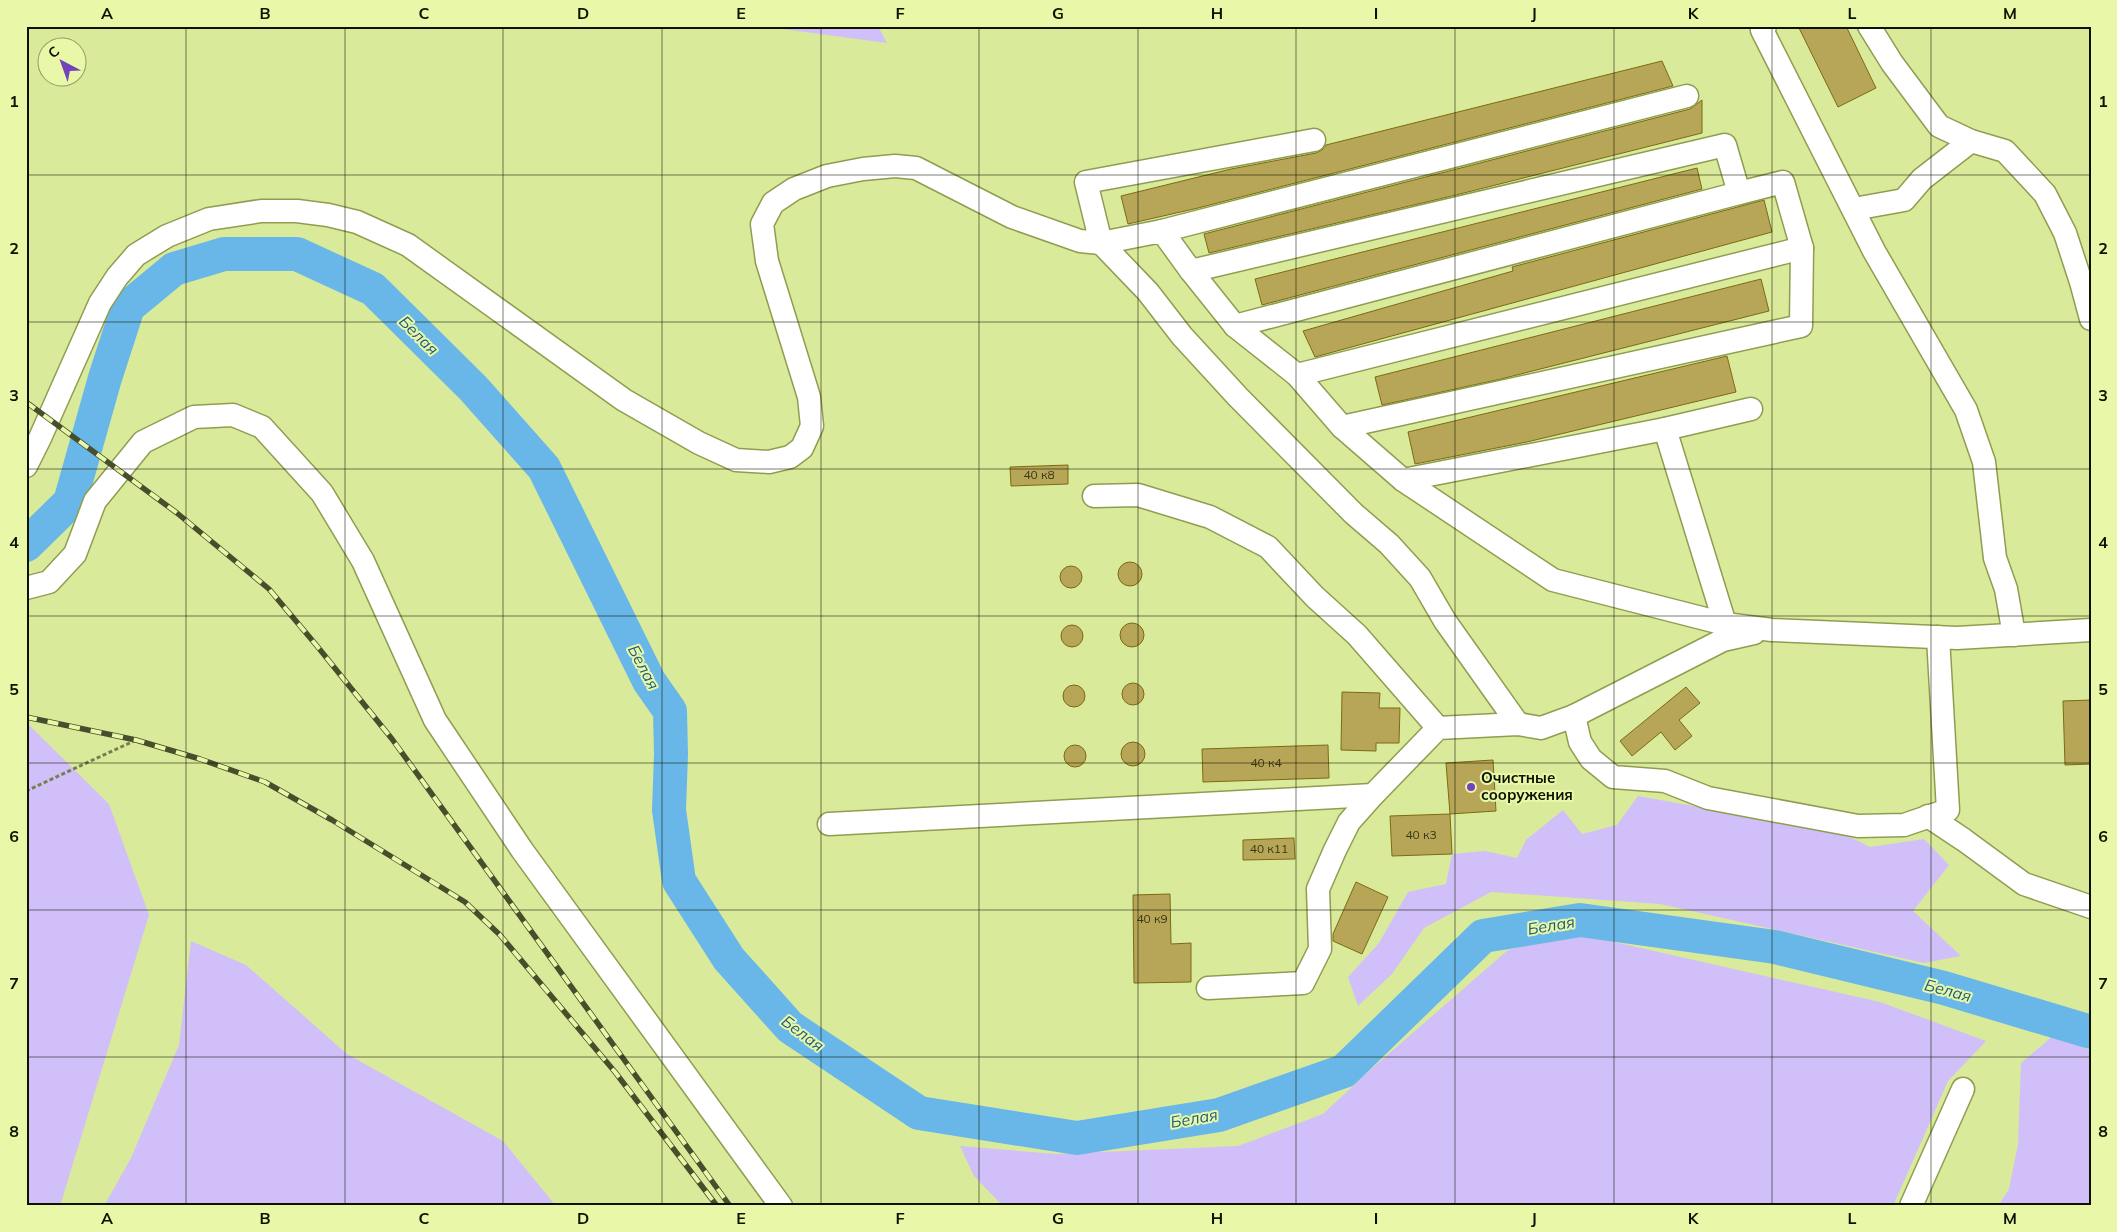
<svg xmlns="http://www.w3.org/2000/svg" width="2117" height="1232" font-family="Mulish,sans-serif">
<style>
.green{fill:#d0bff9}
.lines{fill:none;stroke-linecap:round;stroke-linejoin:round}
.river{stroke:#68b7e8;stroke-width:34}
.building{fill:#b7a657;stroke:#7b6b12}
.minor-casing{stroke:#8f9d50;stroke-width:25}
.path{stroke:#76804f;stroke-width:3;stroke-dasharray:4 2.5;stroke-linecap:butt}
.minor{stroke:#fff;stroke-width:22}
.rail-casing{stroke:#474e2b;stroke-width:5.5}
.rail{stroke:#e8f8a8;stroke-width:4;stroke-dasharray:11;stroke-linecap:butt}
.grid{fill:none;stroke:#0e1200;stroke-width:1;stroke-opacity:0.55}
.poi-dot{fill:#7343bb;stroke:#e8f8a8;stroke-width:2}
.labels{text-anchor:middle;stroke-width:4;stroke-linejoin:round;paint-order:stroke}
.number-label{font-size:12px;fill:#383716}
.poi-label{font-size:15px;font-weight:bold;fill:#0e1200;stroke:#e8f8a8;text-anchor:start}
.water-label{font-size:16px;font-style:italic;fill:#1e597b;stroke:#e8f8a8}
.neatline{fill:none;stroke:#0e1200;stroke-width:2}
.grid-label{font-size:16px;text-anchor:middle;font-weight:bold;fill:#0e1200}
</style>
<rect width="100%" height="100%" fill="#daea9b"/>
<g class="green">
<polygon points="760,26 878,26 887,43"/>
<polygon points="26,722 109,804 149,915 60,1206 26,1206"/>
<polygon points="1638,796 1842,833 1870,847 1924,839 1949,865 1913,911 1961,956 1924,963 1660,904 1491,892 1424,928 1392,974 1358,1006 1348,977 1379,943 1408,892 1446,884 1452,854 1485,851 1517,858 1526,840 1563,810 1582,834 1617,825"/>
<polygon points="1579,934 1880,1002 1986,1041 1948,1081 1893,1206 1003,1206 974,1176 960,1146 1056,1154 1238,1146 1323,1114 1369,1071 1508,950"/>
<polygon points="191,941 246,965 347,1054 503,1141 556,1206 104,1206 131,1158 179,1045"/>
<polygon points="2054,1035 2091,1051 2091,1206 1998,1206 2009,1189 2018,1144 2021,1063"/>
</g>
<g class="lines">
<polyline class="river" points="26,545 70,502 105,378 128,307 174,269 224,254 297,254 373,289 473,388 544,468 649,681 670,711 671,754 669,810 679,881 729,959 790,1027 919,1113 1077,1138 1219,1115 1344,1071 1483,936 1580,920 1775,947 1944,988 2091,1032"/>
</g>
<g class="building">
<polygon points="1798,26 1846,26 1876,88 1838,107"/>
<polygon points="1662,61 1673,86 1198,208 1128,224 1121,196 1231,169 1316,153 1322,150 1326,145"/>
<polygon points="1702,100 1702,133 1452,196 1209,253 1204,234 1690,109"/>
<polygon points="1697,168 1702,189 1262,305 1255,279"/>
<polygon points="1764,200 1772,232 1315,357 1303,331 1513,271 1512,267"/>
<polygon points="1761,279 1769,311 1501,379 1382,405 1375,377"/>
<polygon points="1727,356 1736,392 1527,442 1415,464 1408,432"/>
<polygon points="1068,465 1068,484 1011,486 1010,467"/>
<circle cx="1130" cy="574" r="12"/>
<circle cx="1071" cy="577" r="11"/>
<circle cx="1132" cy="635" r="12"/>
<circle cx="1072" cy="636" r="11"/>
<circle cx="1133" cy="694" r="11"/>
<circle cx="1074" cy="696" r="11"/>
<polygon points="1686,687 1700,703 1679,720 1692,736 1675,750 1661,732 1632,756 1620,741"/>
<polygon points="1342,692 1380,693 1379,708 1400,708 1399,743 1376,743 1376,751 1341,750"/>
<polygon points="2091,700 2091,764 2065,765 2063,701"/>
<circle cx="1133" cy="754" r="12"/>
<circle cx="1075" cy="756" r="11"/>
<polygon points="1328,745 1329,778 1203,782 1202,749"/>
<polygon points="1493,760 1496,811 1450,814 1446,763"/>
<polygon points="1450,814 1452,854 1392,856 1390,816"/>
<polygon points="1294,838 1295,859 1243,860 1243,840"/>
<polygon points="1356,882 1388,897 1362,954 1333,941 1333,934"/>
<polygon points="1170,894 1171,944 1191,943 1191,982 1134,983 1133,895"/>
</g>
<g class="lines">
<defs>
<g id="minor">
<polyline points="1765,26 1762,30 1874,251 1966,410 1984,462 1995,558 2006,589 2014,635"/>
<polyline points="1869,26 1892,63 1939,126 1971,141"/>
<polyline points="1314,140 1086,182 1101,243 1148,292 1182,336 1238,397 1354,514 1389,544 1420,578 1445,621 1518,724"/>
<polyline points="1854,209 1904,200 1922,179 1971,141 2005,151 2045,194 2065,233 2081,282 2091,319"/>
<polyline points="1162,231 1687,96"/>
<polyline points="1191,271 1725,145 1739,193 1235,326"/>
<polyline points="1297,375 1802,248 1783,182 1739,193"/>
<polyline points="1342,427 1801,326 1802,248"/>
<polyline points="1665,429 1751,409"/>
<polyline points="26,466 40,438 100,303 117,277 136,255 167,236 209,219 261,211 297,211 328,215 357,222 408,245 624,400 699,443 736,460 769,462 790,457 802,448 812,426 809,397 767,261 762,224 773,203 794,189 827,176 863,169 895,166 916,168 1012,217 1080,241 1101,243 1162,231 1191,271 1235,326 1297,375 1342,427 1403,480 1553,580 1725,624 1772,630 1957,638 2091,630"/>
<polyline points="1403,480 1665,429 1725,624"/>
<polyline points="1094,496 1138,495 1210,517 1268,547 1315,597 1357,635 1438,728"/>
<polyline points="26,588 49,582 75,554 95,501 143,442 194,417 233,415 262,427 322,493 363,561 435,720 522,850 781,1206"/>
<polyline points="1574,716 1580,742 1591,759 1613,777 1665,781 1708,798 1858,826 1904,825 1948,810 1938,637"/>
<polyline points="1928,816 1964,840 2024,884 2091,907"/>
<polyline points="829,824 1373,795"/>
<polyline points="1208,988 1303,983 1320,949 1318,889 1335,850 1349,822 1373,795 1438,728 1518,724 1541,728 1574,716 1723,640 1754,633"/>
<polyline points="1911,1206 1963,1089"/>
</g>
</defs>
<use href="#minor" class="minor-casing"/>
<polyline class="path" points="26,791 136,740"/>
<use href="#minor" class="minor"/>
<defs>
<g id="rail">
<polyline points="26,402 177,513 269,589 317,646 392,739 730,1206"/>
<polyline points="26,717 136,740 200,759 265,782 332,820 465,902 500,935 615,1072 717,1206"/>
</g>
</defs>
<use href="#rail" class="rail-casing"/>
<use href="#rail" class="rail"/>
</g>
<path class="grid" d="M186,26V1206M345,26V1206M503,26V1206M662,26V1206M821,26V1206M979,26V1206M1138,26V1206M1296,26V1206M1455,26V1206M1614,26V1206M1772,26V1206M1931,26V1206M26,175H2091M26,322H2091M26,469H2091M26,616H2091M26,763H2091M26,910H2091M26,1057H2091"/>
<circle class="poi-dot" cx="1471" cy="787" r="5"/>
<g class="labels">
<g class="number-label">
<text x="1039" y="479">40 к8</text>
<text x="1266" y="767">40 к4</text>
<text x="1421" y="839">40 к3</text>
<text x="1269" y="853">40 к11</text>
<text x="1152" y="923">40 к9</text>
</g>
<g class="poi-label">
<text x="1481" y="783">Очистные<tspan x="1481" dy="17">сооружения</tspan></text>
</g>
<g class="water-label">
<text transform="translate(419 335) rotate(45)" y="6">Белая</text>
<text transform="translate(644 667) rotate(62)" y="6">Белая</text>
<text transform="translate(1551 925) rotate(-9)" y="6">Белая</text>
<text transform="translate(1948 990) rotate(15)" y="6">Белая</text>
<text transform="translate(803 1033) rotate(37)" y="6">Белая</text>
<text transform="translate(1194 1118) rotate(-10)" y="6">Белая</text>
</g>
</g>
<rect width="2117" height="1232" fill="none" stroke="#e8f8a8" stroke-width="55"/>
<g transform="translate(62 62) rotate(319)"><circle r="24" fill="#e8f8a8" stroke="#919c65"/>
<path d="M0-4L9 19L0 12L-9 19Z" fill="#7343bb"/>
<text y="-8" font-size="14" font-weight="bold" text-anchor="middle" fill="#0e1200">С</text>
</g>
<rect x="28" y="28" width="2062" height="1176" class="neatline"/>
<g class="grid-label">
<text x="107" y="19">A</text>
<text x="265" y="19">B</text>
<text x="424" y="19">C</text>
<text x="583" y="19">D</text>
<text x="741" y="19">E</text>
<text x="900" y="19">F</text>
<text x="1058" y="19">G</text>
<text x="1217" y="19">H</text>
<text x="1376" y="19">I</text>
<text x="1534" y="19">J</text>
<text x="1693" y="19">K</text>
<text x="1852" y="19">L</text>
<text x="2010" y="19">M</text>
<text x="14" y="107">1</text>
<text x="2103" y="107">1</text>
<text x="14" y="254">2</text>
<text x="2103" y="254">2</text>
<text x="14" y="401">3</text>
<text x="2103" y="401">3</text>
<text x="14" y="548">4</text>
<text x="2103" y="548">4</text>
<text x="14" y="695">5</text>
<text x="2103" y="695">5</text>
<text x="14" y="842">6</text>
<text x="2103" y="842">6</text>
<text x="14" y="989">7</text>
<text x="2103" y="989">7</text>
<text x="14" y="1137">8</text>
<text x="2103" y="1137">8</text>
<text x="107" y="1224">A</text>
<text x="265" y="1224">B</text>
<text x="424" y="1224">C</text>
<text x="583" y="1224">D</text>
<text x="741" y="1224">E</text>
<text x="900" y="1224">F</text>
<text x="1058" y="1224">G</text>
<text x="1217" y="1224">H</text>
<text x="1376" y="1224">I</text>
<text x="1534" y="1224">J</text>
<text x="1693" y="1224">K</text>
<text x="1852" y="1224">L</text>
<text x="2010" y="1224">M</text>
</g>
</svg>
